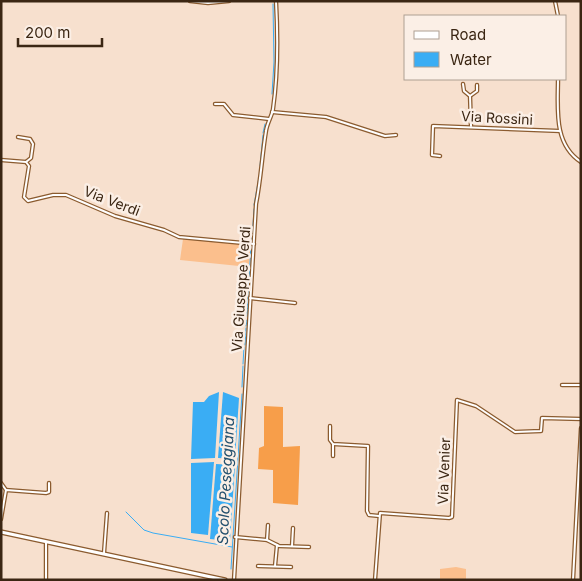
<svg xmlns="http://www.w3.org/2000/svg" width="582" height="581" font-family="Inter,sans-serif">
<style>
.green{fill:#fbbf8d}
.forest{fill:#f79e4a}
.water{fill:#3aadf4}
.lines{fill:none;stroke-linecap:round;stroke-linejoin:round}
.stream{stroke:#3aadf4;stroke-width:1}
.minor-casing{stroke:#8b5b2f;stroke-width:4.5}
.secondary-casing{stroke:#8b5b2f;stroke-width:5.5}
.minor{stroke:#fff;stroke-width:2}
.secondary{stroke:#fff;stroke-width:3}
.labels{text-anchor:middle;stroke-width:5;stroke-linejoin:round;paint-order:stroke}
.street-label{font-size:14px;fill:#3b2613;stroke:#fbefe6}
.water-label{font-size:15px;font-style:italic;fill:#24506e;stroke:#fbefe6}
</style>
<rect width="100%" height="100%" fill="#f7e0ce"/>
<g class="green">
<polygon points="183,239 251,245 249,267 180,260"/>
<polygon points="456,567 466,569 466,580 440,580 440,569"/>
</g>
<polygon class="forest" points="264,406 283,407 283,447 300,446 298,505 273,503 273,470 258,469 259,448 264,446"/>
<g class="water">
<polygon points="219,392 215,458 191,459 193,402 204,402 209,396"/>
<polygon points="223,392 239,398 235,459 218,458"/>
<polygon points="214,462 208,535 191,533 191,463"/>
<polygon points="216,464 235,465 230,541 210,539"/>
</g>
<g class="lines">
<g class="stream">
<polyline points="272,94 274,62 273,4"/>
<polyline points="263,133 265,124"/>
<polyline points="260,166 263,135"/>
<polyline points="254,205 259,177"/>
<polyline points="252,242 254,209"/>
<polyline points="247,316 251,245"/>
<polyline points="246,326 247,320"/>
<polyline points="245,345 246,328"/>
<polyline points="243,364 244,347"/>
<polyline points="242,387 243,366"/>
<polyline points="126,512 144,530 153,533 232,547"/>
<polyline points="231,569 242,394"/>
</g>
<defs>
<g id="minor">
<polyline points="190,1 208,3 229,1"/>
<polyline points="555,1 558,16"/>
<path d="M558,79C558,108 553,144 581,162"/>
<polyline points="463,84 464,91 470,96 471,126"/>
<polyline points="470,96 477,91 477,85"/>
<polyline points="215,104 224,104 233,115 269,119"/>
<polyline points="272,112 326,117 385,136 396,135"/>
<polyline points="18,137 30,139 33,144 31,158 26,162"/>
<polyline points="440,156 432,155 433,126 560,131"/>
<polyline points="1,160 26,162 29,166 24,197 28,201 53,195 66,195 115,216 164,230 179,237 254,244"/>
<polyline points="250,298 295,303"/>
<polyline points="562,385 581,385"/>
<polyline points="330,426 330,440 333,444 368,446 367,511 369,515 379,516"/>
<polyline points="333,456 333,444"/>
<polyline points="1,483 6,490"/>
<polyline points="1,519 6,490 46,493 49,492 49,483"/>
<polyline points="235,537 267,540 279,546 309,547"/>
<polyline points="267,540 268,525"/>
<polyline points="292,546 293,528"/>
<polyline points="104,553 107,513"/>
<polyline points="258,566 291,567"/>
<polyline points="275,566 277,545"/>
<polyline points="46,580 46,543"/>
<path d="M234,580L256,204C261,179 262,155 266,131C267,123 272,116 273,109C278,74 278,37 276,1"/>
<polyline points="375,580 380,513 449,518 452,517 457,400 476,406 515,432 541,431 542,418 581,419"/>
<polyline points="573,580 581,428"/>
</g>
<polyline id="secondary" points="1,532 225,580"/>
</defs>
<use href="#minor" class="minor-casing"/>
<use href="#secondary" class="secondary-casing"/>
<use href="#minor" class="minor"/>
<use href="#secondary" class="secondary"/>
</g>
<g class="labels">
<g class="street-label">
<text transform="translate(497 118) rotate(3)" y="5">Via Rossini</text>
<text transform="translate(112 201) rotate(21)" y="5">Via Verdi</text>
<text transform="translate(241 289) rotate(-86)" y="5">Via Giuseppe Verdi</text>
<text transform="translate(444 471) rotate(-88)" y="5">Via Venier</text>
</g>
<g class="water-label">
<text transform="translate(226 481) rotate(-87)" y="5">Scolo Peseggiana</text>
</g>
</g>
<rect width="582" height="581" fill="none" stroke="#3b2613" stroke-width="5"/>
<rect x="404" y="15" width="162" height="65" fill="#fbefe6" stroke="#ae9f92"/>
<rect x="414" y="31" width="25" height="8" fill="#ffffff" stroke="#ae9f92"/>
<text x="450" y="40" font-size="15" fill="#3b2613">Road</text>
<rect x="414" y="52" width="25" height="15" fill="#3aadf4" stroke="#ae9f92"/>
<text x="450" y="65" font-size="15" fill="#3b2613">Water</text>
<path d="M18 38v8h84v-8" fill="none" stroke="#3b2613" stroke-width="2.5"/>
<text x="25" y="38" font-size="15" fill="#3b2613" stroke="#fbefe6" stroke-width="4" paint-order="stroke">200 m</text>
</svg>
